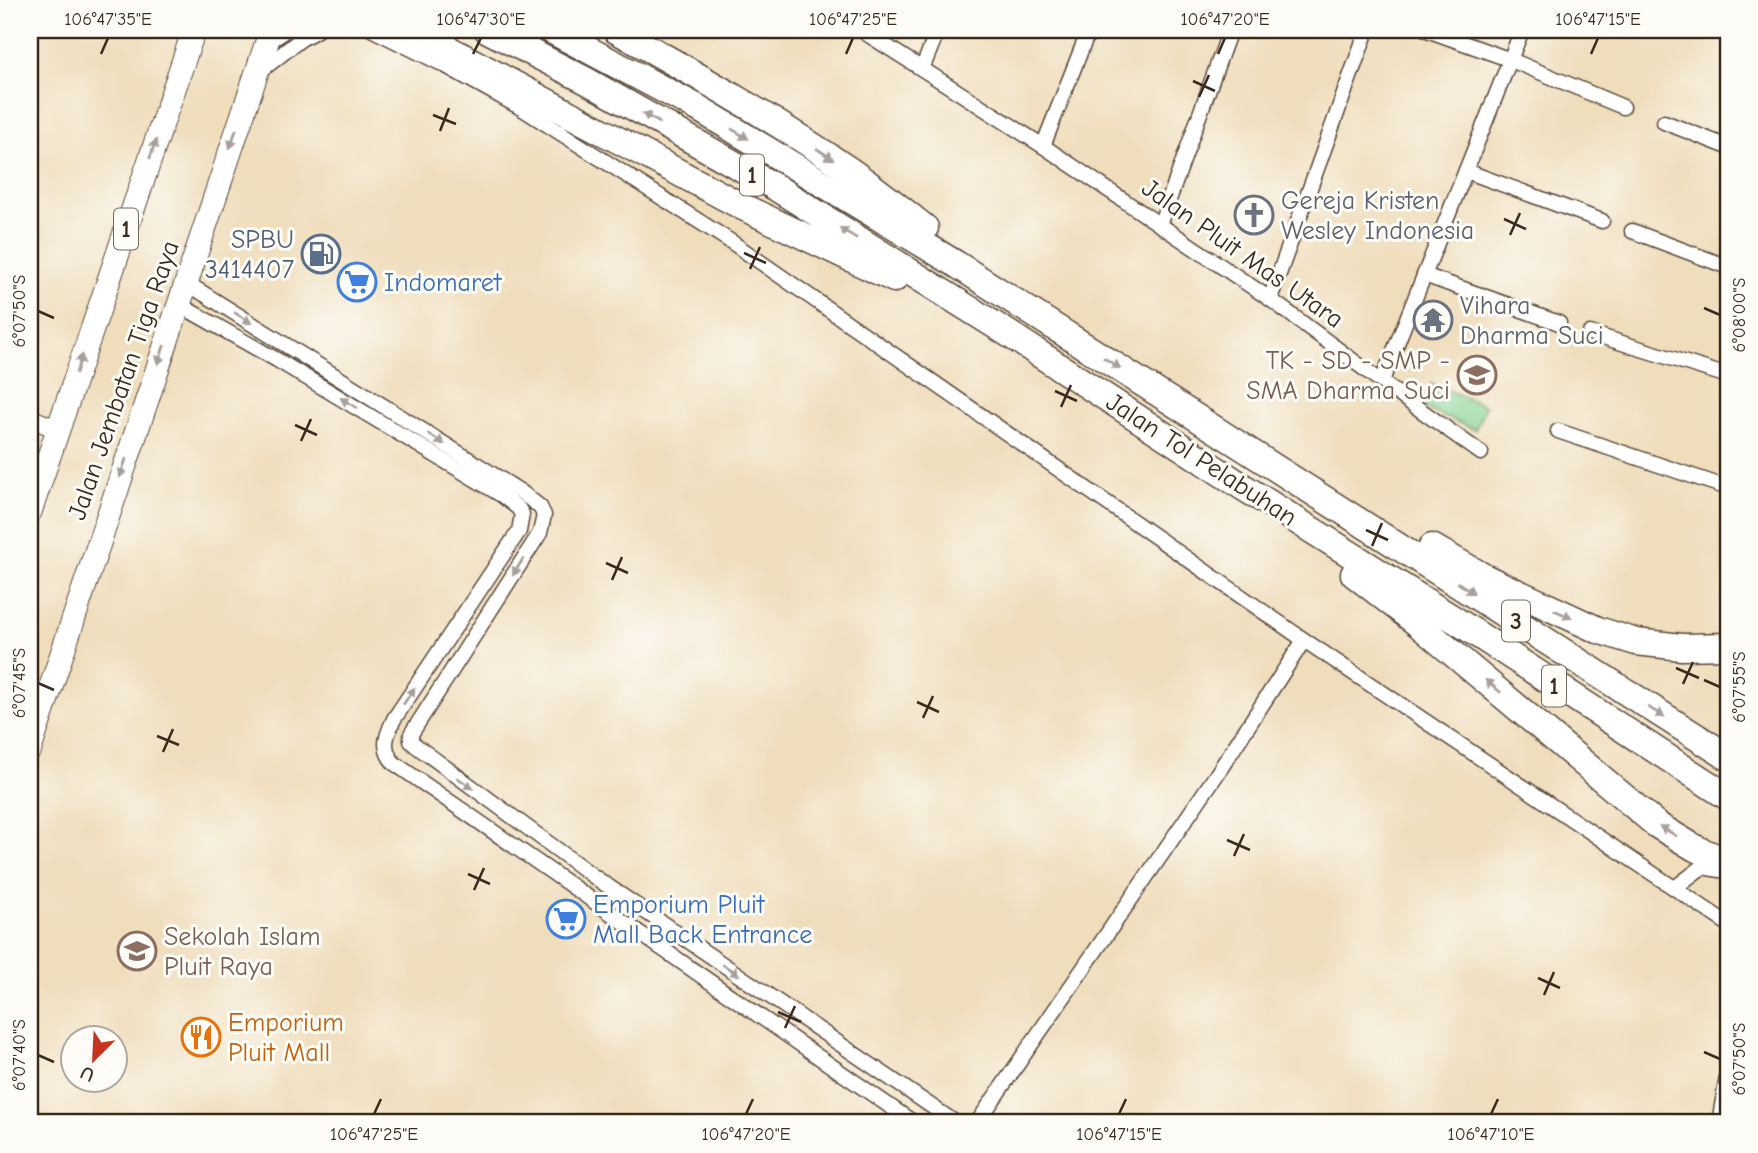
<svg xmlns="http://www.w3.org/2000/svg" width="1758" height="1153" font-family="'Comic Neue',sans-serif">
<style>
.green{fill:#81d090;stroke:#5e7d57;stroke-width:2}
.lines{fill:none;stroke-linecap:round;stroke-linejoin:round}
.minor-casing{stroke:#564536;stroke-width:17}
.tertiary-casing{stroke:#564536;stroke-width:20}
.trunk-casing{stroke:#564536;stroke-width:25}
.motorway-casing{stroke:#564536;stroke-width:29}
.minor{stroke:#fff;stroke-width:14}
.tertiary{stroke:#fff;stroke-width:18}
.trunk{stroke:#fff;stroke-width:23}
.motorway{stroke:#fff;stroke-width:26}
.oneway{fill:#a79f9a}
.ticks{fill:none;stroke:#3b2a1e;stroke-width:2.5}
.labels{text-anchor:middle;stroke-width:6;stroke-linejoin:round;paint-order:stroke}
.shield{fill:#fdfcf7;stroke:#75695f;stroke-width:2}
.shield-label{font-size:24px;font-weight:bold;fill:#3b2a1e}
.worship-label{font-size:26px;fill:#5b616d;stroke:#fdfcf7;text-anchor:start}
.service-label{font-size:26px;fill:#4e5e75;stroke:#fdfcf7;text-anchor:end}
.street-label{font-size:26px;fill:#3b2a1e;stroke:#fdfcf7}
.shop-label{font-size:26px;fill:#366cbe;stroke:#fdfcf7;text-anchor:start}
.education-label{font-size:26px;fill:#785e54;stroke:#fdfcf7;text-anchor:end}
.food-label{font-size:26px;fill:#c56008;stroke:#fdfcf7;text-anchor:start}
.neatline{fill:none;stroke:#3b2a1e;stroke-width:2.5}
.ticks-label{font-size:18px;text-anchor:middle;fill:#3b2a1e}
</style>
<rect width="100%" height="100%" fill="#fdfcf7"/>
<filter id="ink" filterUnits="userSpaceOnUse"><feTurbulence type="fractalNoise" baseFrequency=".0143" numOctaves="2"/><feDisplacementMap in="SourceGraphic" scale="14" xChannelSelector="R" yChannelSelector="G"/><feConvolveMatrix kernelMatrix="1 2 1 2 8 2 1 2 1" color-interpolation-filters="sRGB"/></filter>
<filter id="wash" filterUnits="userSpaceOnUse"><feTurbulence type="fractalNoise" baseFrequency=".00686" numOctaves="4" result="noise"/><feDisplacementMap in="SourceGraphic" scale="28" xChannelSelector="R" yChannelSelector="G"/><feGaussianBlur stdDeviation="1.57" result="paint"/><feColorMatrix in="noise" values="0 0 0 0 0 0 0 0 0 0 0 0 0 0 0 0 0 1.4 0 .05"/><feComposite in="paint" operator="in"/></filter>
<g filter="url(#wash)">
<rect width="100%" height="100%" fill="#efddbb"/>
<polygon class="green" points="1431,383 1485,406 1475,430 1421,407"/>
</g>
<g filter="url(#ink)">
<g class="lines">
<defs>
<g id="minor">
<polyline points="373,30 446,66 523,109 733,243 1304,640 1728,924"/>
<polyline points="861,30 1043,146 1270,299 1398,394 1481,453"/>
<polyline points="1427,30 1511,60 1623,107"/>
<polyline points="922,69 938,30"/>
<polyline points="259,72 301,39 317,30"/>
<polyline points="1664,122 1728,147"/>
<polyline points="1043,146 1089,30"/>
<polyline points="1466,171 1602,221"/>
<polyline points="1160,225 1230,30"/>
<polyline points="1632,231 1728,267"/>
<polyline points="1424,275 1559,323"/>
<polyline points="185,282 521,492 540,507 544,515 540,533 411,734 411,741 415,745 593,876 956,1123"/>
<polyline points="1270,299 1367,30"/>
<path d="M178,304L277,360L503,496L518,508L522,514L519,531L394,719C386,736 381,748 394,763L914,1123"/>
<polyline points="1590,333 1728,376"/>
<polyline points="1382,381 1522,30"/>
<polyline points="1558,431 1728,488"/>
<polyline points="1676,887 1702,867 1720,870 1727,867"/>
<polyline points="977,1123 1217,774 1304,640"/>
<polyline points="1719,1123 1728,1071"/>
</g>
<polyline id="tertiary" points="30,418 57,429"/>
<g id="trunk">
<polyline points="30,512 194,30"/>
<polyline points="30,749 271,30"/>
</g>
<g id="motorway">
<polyline points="413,30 743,207 894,279"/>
<polyline points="488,30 587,81 775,187 1009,334 1243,487 1460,623 1728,797"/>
<polyline points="551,30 698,108 956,264 1728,757"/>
<path d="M616,30C695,74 774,119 849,170C875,188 900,208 925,228"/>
<polyline points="269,34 276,30"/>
<polyline points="1432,547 1486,578 1598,630 1636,642 1682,647 1728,646"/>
<polyline points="1354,574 1417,623 1657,825 1695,848 1728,862"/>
</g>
</defs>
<use href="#minor" class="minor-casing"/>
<use href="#tertiary" class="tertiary-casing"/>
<use href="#trunk" class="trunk-casing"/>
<use href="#motorway" class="motorway-casing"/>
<use href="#minor" class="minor"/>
<use href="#tertiary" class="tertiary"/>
<use href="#trunk" class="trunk"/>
<use href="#motorway" class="motorway"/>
</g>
<defs><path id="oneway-solid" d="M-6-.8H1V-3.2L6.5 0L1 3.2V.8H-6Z" transform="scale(1.75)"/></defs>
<g class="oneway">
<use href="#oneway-solid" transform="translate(651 118) rotate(-151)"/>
<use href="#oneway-solid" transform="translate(740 134) rotate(31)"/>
<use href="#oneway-solid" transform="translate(233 139) rotate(109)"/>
<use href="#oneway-solid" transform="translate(153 149) rotate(-71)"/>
<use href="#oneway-solid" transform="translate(825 154) rotate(33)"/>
<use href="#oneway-solid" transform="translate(848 233) rotate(-148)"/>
<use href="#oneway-solid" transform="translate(243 318) rotate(32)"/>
<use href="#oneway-solid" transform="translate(161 355) rotate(109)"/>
<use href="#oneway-solid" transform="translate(1112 363) rotate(32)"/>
<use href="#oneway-solid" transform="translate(79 364) rotate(-71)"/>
<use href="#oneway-solid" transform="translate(349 403) rotate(-149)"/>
<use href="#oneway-solid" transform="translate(436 439) rotate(32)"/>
<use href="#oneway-solid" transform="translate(123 468) rotate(109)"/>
<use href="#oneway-solid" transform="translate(518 567) rotate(122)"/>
<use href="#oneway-solid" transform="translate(1466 588) rotate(33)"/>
<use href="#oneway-solid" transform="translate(1563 614) rotate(24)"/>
<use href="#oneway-solid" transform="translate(1493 686) rotate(-140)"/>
<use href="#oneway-solid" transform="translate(409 696) rotate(-56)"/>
<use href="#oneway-solid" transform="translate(1656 712) rotate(32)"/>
<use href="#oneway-solid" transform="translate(465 783) rotate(36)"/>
<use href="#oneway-solid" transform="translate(1668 831) rotate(-149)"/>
<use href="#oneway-solid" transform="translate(731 970) rotate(34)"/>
</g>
</g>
<path class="ticks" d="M101,54L108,38M473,54L481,38M846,54L853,38M1218,54L1225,38M1591,54L1598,38M1193,81L1215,91M1199,97L1209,75M433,115L456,124M440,131L449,108M1504,219L1526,229M1510,235L1520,213M744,253L766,263M750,269L760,247M1704,308L1720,315M38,311L54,318M1055,391L1077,401M1061,407L1071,385M295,425L317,435M301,441L311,419M1366,530L1388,540M1372,546L1382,523M606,563L628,573M612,580L622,557M1676,668L1699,678M1704,680L1720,687M38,683L54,690M1683,684L1693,662M917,702L939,712M923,718L933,696M157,736L179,745M163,752L173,729M1227,840L1250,850M1234,856L1244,834M468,874L490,884M474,890L484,868M1538,978L1560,988M1544,995L1554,972M778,1012L801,1022M785,1028L795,1006M1704,1052L1720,1059M38,1055L54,1062M374,1114L381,1099M746,1114L753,1099M1119,1114L1126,1099M1491,1114L1498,1099"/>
<defs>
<symbol id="church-ring" viewBox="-11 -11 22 22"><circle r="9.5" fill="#fdfcf7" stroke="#6b7280" stroke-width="1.5"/><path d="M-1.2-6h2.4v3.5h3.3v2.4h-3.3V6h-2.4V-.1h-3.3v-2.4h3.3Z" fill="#6b7280"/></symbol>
<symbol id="fuel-ring" viewBox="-11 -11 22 22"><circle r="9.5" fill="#fdfcf7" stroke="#5c6f8a" stroke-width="1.5"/><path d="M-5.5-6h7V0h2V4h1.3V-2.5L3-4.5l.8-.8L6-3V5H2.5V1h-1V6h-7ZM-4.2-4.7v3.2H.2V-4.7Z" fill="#5c6f8a"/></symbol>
<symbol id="supermarket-ring" viewBox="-11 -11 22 22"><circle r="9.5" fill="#fdfcf7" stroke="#3f7fe0" stroke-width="1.5"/><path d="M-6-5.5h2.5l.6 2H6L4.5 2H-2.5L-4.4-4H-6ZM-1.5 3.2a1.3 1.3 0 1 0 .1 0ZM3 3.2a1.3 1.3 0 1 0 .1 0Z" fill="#3f7fe0"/></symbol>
<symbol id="temple-ring" viewBox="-11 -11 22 22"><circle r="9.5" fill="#fdfcf7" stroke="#6b7280" stroke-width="1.5"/><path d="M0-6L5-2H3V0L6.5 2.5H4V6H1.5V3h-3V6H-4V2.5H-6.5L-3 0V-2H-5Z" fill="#6b7280"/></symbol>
<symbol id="school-ring" viewBox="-11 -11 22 22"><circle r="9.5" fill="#fdfcf7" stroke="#8d6e63" stroke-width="1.5"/><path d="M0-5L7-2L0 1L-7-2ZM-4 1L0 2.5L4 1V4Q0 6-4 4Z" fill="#8d6e63"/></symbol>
<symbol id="restaurant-ring" viewBox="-11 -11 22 22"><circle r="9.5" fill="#fdfcf7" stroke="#e8710a" stroke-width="1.5"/><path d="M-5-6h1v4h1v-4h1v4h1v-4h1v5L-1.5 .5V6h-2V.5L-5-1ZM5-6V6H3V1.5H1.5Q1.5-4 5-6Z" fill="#e8710a"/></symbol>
</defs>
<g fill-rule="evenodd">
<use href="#church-ring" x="1232" y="193" width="44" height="44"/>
<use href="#fuel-ring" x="299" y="232" width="44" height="44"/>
<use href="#supermarket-ring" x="335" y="260" width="44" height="44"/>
<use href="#temple-ring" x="1411" y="298" width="44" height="44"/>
<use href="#school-ring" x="1455" y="353" width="44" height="44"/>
<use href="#supermarket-ring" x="544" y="897" width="44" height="44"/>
<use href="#school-ring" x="115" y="929" width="44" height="44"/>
<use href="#restaurant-ring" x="179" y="1015" width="44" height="44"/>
</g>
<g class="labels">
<g class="shield">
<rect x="740" y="154.5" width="24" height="41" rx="5"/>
<rect x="114" y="208.5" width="24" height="41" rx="5"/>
<rect x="1502" y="600.5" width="28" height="41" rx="5"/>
<rect x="1542" y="665.5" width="24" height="41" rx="5"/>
</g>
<g class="shield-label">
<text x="752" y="183">1</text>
<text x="126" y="237">1</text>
<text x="1516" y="629">3</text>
<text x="1554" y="694">1</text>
</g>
<g class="worship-label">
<text x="1281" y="209">Gereja Kristen<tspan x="1281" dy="30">Wesley Indonesia</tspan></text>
<text x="1460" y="314">Vihara<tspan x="1460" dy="30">Dharma Suci</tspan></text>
</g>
<g class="service-label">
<text x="294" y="248">SPBU<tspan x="294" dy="30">3414407</tspan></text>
</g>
<g class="street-label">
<text transform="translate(1243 253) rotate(35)" y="9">Jalan Pluit Mas Utara</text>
<text transform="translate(123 380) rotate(-71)" y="9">Jalan Jembatan Tiga Raya</text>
<text transform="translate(1202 459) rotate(33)" y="9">Jalan Tol Pelabuhan</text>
</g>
<g class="shop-label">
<text x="384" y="291">Indomaret</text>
<text x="593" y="913">Emporium Pluit<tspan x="593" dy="30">Mall Back Entrance</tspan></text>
</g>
<g class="education-label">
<text x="1450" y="369">TK - SD - SMP -<tspan x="1450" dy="30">SMA Dharma Suci</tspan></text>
<text x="164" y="945" text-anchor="start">Sekolah Islam<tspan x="164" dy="30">Pluit Raya</tspan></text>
</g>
<g class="food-label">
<text x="228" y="1031">Emporium<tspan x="228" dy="30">Pluit Mall</tspan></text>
</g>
</g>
<rect width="1758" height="1153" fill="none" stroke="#fdfcf7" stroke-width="77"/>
<g transform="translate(94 1059) rotate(204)"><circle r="33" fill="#fdfcf7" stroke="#afa8a0" stroke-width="2"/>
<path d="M0-5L12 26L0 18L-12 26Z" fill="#c8321e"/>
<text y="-10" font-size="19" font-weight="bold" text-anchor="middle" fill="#3b2a1e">U</text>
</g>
<rect x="38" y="38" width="1682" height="1076" class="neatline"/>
<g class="ticks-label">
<text x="108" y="25">106°47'35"E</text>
<text x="481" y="25">106°47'30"E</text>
<text x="853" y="25">106°47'25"E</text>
<text x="1225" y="25">106°47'20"E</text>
<text x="1598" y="25">106°47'15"E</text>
<text transform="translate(19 311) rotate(-90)" y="6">6°07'50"S</text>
<text transform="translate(1739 315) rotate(-90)" y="6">6°08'00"S</text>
<text transform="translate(19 683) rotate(-90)" y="6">6°07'45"S</text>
<text transform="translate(1739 687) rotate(-90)" y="6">6°07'55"S</text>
<text transform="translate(19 1055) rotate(-90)" y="6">6°07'40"S</text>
<text transform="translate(1739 1059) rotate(-90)" y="6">6°07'50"S</text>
<text x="374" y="1140">106°47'25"E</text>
<text x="746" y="1140">106°47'20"E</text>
<text x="1119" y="1140">106°47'15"E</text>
<text x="1491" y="1140">106°47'10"E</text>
</g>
</svg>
